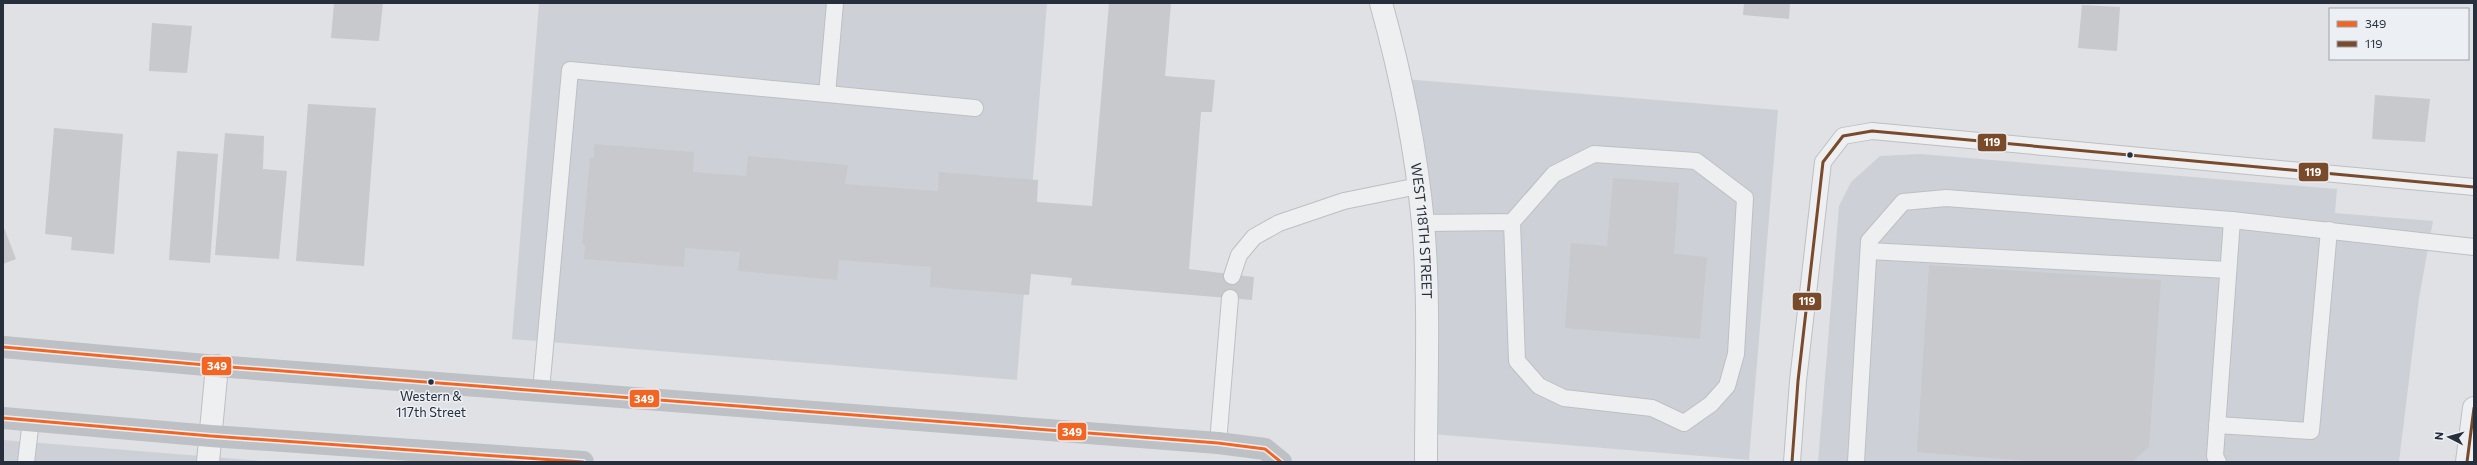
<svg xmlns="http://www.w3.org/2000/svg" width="2477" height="465" font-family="Commissioner,sans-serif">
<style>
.built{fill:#cdd1d7}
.building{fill:#c7c9cc}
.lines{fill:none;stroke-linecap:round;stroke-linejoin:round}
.service-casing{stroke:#bdbfc2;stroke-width:18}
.minor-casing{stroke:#bdbfc2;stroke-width:24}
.tertiary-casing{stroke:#bdbfc2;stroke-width:24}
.service{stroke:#eeeff1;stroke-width:16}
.minor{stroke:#eeeff1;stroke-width:22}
.tertiary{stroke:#eeeff1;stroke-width:22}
.secondary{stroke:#bdc0c4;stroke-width:22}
.bus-1-casing{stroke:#eceff4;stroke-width:6}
.bus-2-casing{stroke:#eceff4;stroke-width:6}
.bus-1{stroke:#f26522;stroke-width:3}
.bus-2{stroke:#7a4b2a;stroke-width:3}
.bus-dot{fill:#272f3c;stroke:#eceff4;stroke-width:1.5}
.labels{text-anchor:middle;stroke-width:3;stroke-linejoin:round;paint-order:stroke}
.bus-label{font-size:13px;fill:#272f3c;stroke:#eceff4}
.street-label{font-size:14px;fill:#272f3c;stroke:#eceff4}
.line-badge{stroke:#eceff4;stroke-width:1.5}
.badge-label{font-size:11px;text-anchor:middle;font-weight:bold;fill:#fff}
</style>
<rect width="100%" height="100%" fill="#dfe1e4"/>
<g class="built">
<polygon points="539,3 1047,3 1017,380 512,339"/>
<polygon points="1404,79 1778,110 1749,460 1432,434"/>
<polygon points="1920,154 2337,189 2335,213 2433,221 2419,298 2399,462 1818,462 1839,206 1851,182 1880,156"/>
<polygon points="3,440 274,462 3,462"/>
</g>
<g class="building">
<polygon points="334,3 383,3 379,41 331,38"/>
<polygon points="1109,3 1171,3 1165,76 1215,80 1212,112 1201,112 1189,269 1254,277 1252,300 1071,285 1072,278 1031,274 1029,295 930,287 931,267 839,260 837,280 738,271 740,252 685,248 684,267 584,259 585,245 582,244 590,158 594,158 594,144 694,152 693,172 746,176 748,156 848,165 845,184 938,191 939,172 1038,180 1037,202 1092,206"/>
<polygon points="1744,3 1790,3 1789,19 1743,15"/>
<polygon points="2082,5 2120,7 2117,51 2078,48"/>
<polygon points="152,23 192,26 187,73 149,71"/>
<polygon points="2375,95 2430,99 2425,142 2372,139"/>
<polygon points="308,104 376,108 364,266 296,261"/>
<polygon points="54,128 123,134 114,254 71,250 72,237 45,234"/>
<polygon points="225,133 264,136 263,169 287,171 279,259 215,255"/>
<polygon points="177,151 218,154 210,263 169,260"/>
<polygon points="1613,178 1679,183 1674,254 1707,257 1700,339 1565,328 1571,243 1607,246"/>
<polygon points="3,225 16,259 3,264"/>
<polygon points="1929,265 2161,280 2149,447 2132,462 2041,462 1917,452"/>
</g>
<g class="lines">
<defs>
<g id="service">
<polyline points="827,94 975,108"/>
<polyline points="1423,223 1512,222 1554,174 1594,154 1696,161 1745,198 1736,354 1727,386 1711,404 1684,423 1652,408 1564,398 1539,386 1517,361 1512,222"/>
<polyline points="1869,251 2228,270"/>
<polyline points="1232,276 1239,255 1254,237 1279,223 1344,201 1418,186"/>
<polyline points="541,391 570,70 827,94 835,3"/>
<polyline points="2217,425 2311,431 2329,230"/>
<polyline points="1218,443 1230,298"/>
<polyline points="26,462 31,420"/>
<polyline points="1792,462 1798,381 1823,162 1843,136 1872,131 2474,187"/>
<polyline points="1856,462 1869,241 1903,202 1946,198 2232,220 2474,247"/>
<polyline points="2218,462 2215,456 2232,220"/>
</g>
<g id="minor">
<path id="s1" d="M1381,3C1401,75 1416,149 1423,223C1430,302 1426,383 1426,462"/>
<polyline points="208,462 217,366"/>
</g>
<polyline id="tertiary" points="2467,462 2474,408"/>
</defs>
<use href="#service" class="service-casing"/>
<use href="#minor" class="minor-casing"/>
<use href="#tertiary" class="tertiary-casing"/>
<use href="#service" class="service"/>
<use href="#minor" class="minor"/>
<use href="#tertiary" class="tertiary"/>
<g class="secondary">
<polyline points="3,347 217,366 1218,443 1265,449 1281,462"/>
<polyline points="3,418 211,436 583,462"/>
</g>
<defs>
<g id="bus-1">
<polyline points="3,347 217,366 1218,443 1265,449 1281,462"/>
<polyline points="3,418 211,436 583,462"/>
</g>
<g id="bus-2">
<polyline points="1792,462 1798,381 1823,162 1843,136 1872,131 2474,187"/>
<polyline points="2467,462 2474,408"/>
</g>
</defs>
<use href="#bus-1" class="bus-1-casing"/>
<use href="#bus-2" class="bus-2-casing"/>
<use href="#bus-1" class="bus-1"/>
<use href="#bus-2" class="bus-2"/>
</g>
<g class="bus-dot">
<circle cx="2130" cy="155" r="3.5"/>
<circle cx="431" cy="382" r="3.5"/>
</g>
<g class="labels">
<g class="bus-label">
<text x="431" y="401">Western &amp;<tspan x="431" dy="16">117th Street</tspan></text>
</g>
<g class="street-label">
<text dy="5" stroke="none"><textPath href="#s1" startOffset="232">WEST 118TH STREET</textPath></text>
</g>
</g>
<g class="line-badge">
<rect x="1977" y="133" width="30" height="19" rx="4" fill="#7a4b2a"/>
<rect x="2298" y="162" width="31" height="20" rx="4" fill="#7a4b2a"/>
<rect x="1792" y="292" width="30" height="19" rx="4" fill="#7a4b2a"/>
<rect x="201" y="356" width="31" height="20" rx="4" fill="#f26522"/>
<rect x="629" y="389" width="31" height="19" rx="4" fill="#f26522"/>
<rect x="1057" y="422" width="30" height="19" rx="4" fill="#f26522"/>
</g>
<g class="badge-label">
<text x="1992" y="146">119</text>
<text x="2313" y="176">119</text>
<text x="1807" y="305">119</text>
<text x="217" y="370">349</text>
<text x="644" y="403">349</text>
<text x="1072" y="436">349</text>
</g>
<rect width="2477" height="465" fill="none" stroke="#272f3c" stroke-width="8"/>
<rect x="2329" y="8" width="140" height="52" fill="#eceff4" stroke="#9da2aa"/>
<rect x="2337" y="21" width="20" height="6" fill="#f26522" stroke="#9da2aa"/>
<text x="2365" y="28" font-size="12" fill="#272f3c">349</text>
<rect x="2337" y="41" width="20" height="6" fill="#7a4b2a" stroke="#9da2aa"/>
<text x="2365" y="48" font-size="12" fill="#272f3c">119</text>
<g transform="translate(2449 437) rotate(276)" stroke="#eceff4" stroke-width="3" paint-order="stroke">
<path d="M0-3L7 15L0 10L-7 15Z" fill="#272f3c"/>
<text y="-6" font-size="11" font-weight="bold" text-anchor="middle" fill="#272f3c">N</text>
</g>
</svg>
